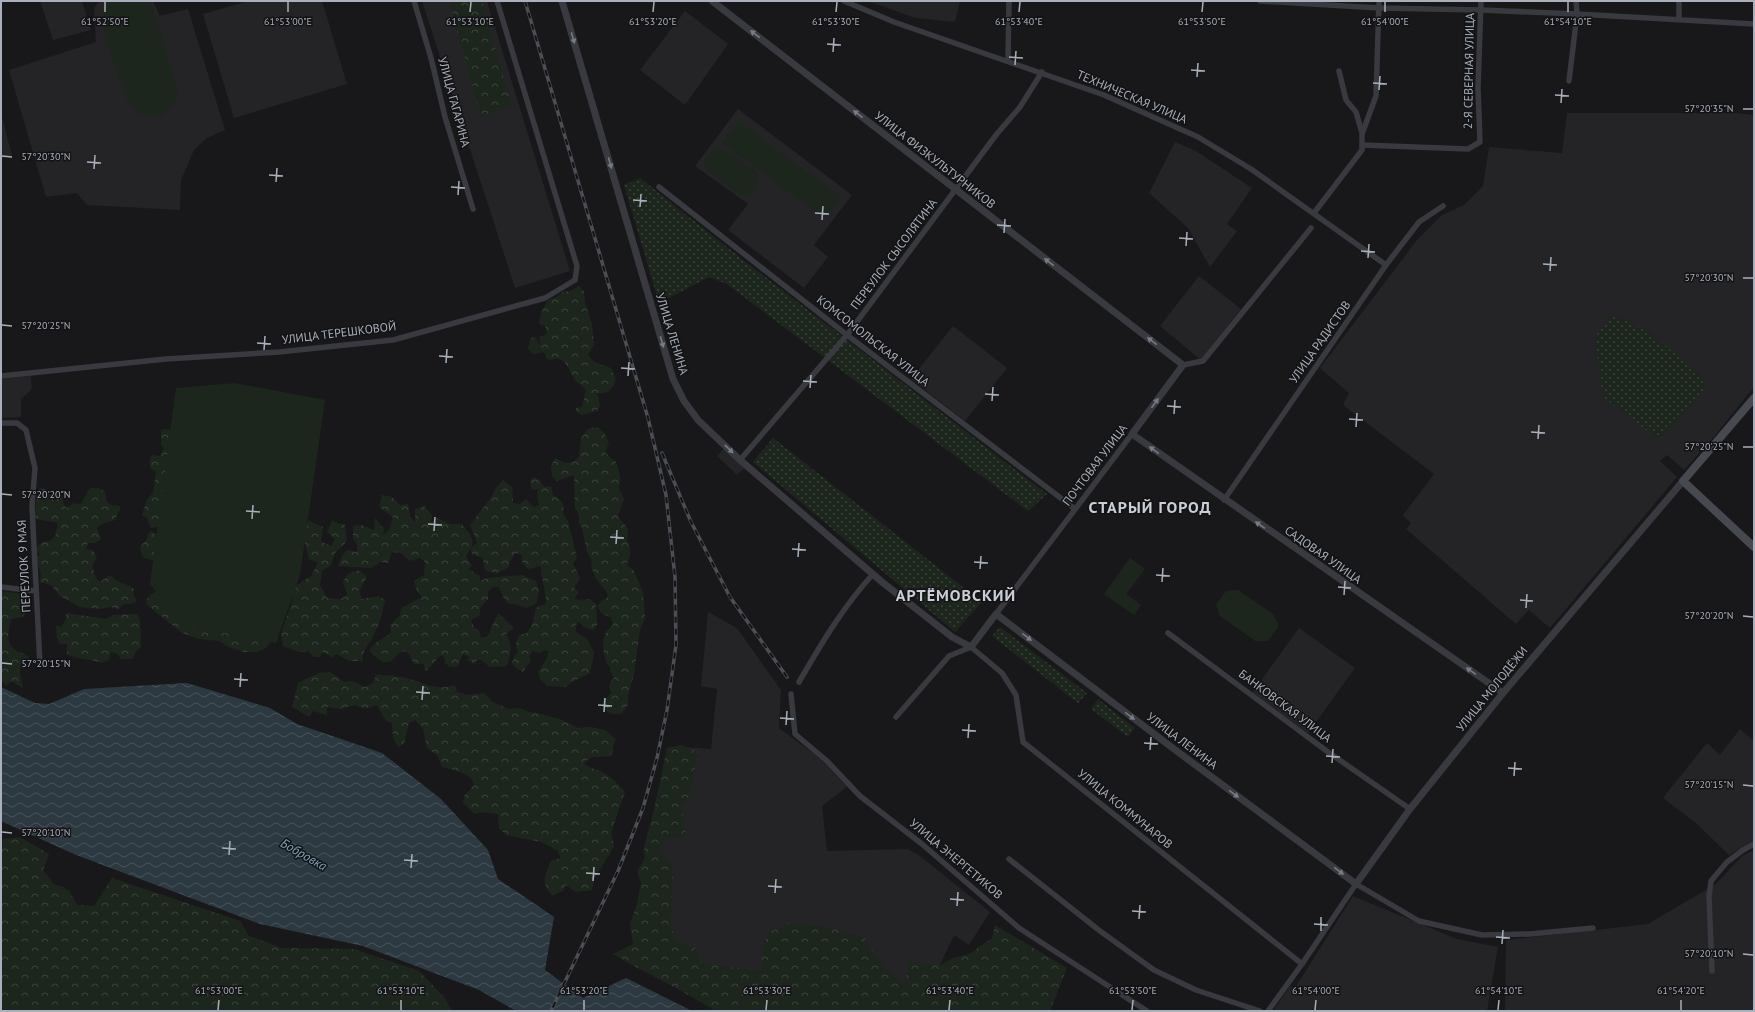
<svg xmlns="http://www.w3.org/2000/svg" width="1755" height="1012" font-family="'PT Sans',sans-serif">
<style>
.built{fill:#242427}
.grass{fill:url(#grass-dots)}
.forest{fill:url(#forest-crowns)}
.garden{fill:#1d261d}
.water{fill:url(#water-waves)}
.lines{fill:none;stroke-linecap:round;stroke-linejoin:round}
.minor{stroke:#383a40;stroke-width:5.5}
.tertiary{stroke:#383a40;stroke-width:7}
.secondary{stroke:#464950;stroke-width:8}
.rail-casing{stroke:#4b4e55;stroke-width:3.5}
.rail{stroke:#131315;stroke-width:2;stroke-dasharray:6;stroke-linecap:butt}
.oneway{fill:#767b84}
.ticks{fill:none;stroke:#a9b0bb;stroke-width:1.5}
.labels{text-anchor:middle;stroke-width:3;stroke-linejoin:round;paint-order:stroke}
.street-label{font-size:12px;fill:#a9b0bb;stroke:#131315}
.water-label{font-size:13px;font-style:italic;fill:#7ca3ba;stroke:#131315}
.district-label{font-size:16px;font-weight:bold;letter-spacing:1px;fill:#cacfd7;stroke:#131315}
.ticks-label{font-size:10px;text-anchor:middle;fill:#a9b0bb;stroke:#131315;stroke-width:3;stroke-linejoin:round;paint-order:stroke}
</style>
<defs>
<pattern id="grass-dots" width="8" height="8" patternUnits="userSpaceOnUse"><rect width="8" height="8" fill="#1d261d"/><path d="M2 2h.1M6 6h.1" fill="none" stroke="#3b433c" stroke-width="1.8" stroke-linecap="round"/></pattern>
<pattern id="forest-crowns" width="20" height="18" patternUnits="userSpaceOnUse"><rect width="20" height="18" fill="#1d261d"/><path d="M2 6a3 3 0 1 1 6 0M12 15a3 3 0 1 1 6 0" fill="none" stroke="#3b433c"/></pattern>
<pattern id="water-waves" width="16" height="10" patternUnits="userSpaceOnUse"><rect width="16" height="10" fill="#2c3940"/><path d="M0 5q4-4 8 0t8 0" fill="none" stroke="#48535a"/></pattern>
</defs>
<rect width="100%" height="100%" fill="#18181a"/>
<g class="built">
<polygon points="40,1 82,1 91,30 53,40"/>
<polygon points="99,1 153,1 160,16 188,9 225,130 207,138 194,150 181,180 180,210 87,205 77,193 46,197 9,70 96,42 94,8"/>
<polygon points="249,1 322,1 347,84 234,118 203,14"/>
<polygon points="422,1 487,1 570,271 515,288"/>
<polygon points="867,1 960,1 955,22 916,18"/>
<polygon points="685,11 728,44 685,105 640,70"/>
<polygon points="738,109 852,195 814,245 828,257 804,288 728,230 748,204 695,166"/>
<polygon points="1567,113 1737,113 1754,115 1754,387 1713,438 1684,470 1667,455 1660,461 1677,477 1550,628 1529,610 1516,624 1406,529 1411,523 1403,515 1434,474 1343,405 1349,393 1320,368 1417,240 1442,215 1464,205 1483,186 1489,147 1562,153"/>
<polygon points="1,114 12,155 1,159"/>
<polygon points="1175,142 1196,151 1252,188 1227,224 1237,231 1210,267 1188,228 1149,193"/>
<polygon points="1199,276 1241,309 1201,360 1160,326"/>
<polygon points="953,326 1007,368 965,421 911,379"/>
<polygon points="31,376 32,389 21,399 21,417 1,418 1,379"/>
<polygon points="724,448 744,468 737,475 717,456"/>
<polygon points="708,612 737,628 781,690 779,728 821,759 847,787 822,806 827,851 908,849 920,856 990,912 969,945 954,935 918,1011 698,969 641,935 653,844 684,747 711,749 717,689 701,686"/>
<polygon points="1299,628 1355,668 1308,733 1252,693"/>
<polygon points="1740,729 1754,741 1754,840 1729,855 1696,823 1663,798 1707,743 1720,755"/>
<polygon points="1754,850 1754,1011 1505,1011 1506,940 1648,924 1716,884 1742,856"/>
<polygon points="1353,896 1457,939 1498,947 1487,1011 1273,1011 1290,986 1295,988"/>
</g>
<g class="grass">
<polygon points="640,178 747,263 1047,494 1028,511 727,284 709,277 659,303 624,185"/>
<polygon points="1611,315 1624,320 1627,319 1636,328 1641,325 1704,378 1706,388 1662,438 1655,437 1603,397 1595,338"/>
<polygon points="773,438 982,602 955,632 753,462"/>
<polygon points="1000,627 1087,693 1078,703 992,636"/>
<polygon points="1098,699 1135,728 1128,737 1091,709"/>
</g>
<g class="forest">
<polygon points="449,1 482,1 512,107 481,116"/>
<path d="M579,286L584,291L585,303L592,324L594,345L588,355L594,362L611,368L616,379C612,390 609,394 597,393L600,405L597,411L581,415L576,411V408L582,407L586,390C583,387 579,384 576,381C569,372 566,354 551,360L547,359L544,352L533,354L528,348L531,338L535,337L539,344H540L539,337L547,334L545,326L539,324L541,313L548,300L557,297L563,292L570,291Z"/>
<path d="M596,427L604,432L609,443L605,452L612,459L615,460C619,470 622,478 619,489L624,499L618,516L628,529L627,542L630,547V556L627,564L634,571L643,592L645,618L640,630L634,674L628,696V705L622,713C613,715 607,714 602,705L603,699L608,697L611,692L609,687L611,681L614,678L611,673L610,667C603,661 601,640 606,632C608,629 611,627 613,625L611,618L601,613L598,606L601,601L608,597L606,591L596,579L592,569L591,558L587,552L582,528L579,523V515L575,508L574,475L557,481L552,476L551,467L555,458L565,463L573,462L579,457L581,438L588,429Z"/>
<polygon points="167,429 175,430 164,526 151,528 147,518 142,515 147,499 153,493 156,472 150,468 150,459 152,455 160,456 164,448 161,445 161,430"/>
<path d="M533,477L540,480L544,487L551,486L553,495C561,500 565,504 563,514L568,521L577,558L573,563L580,578L574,588L579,592L574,599L580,600L589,599L596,604L597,625L593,630L584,627L579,622L576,625V632L587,639L594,652L590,673L570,683L566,687L547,686L540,679L538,672L547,658L549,651L544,650L540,653L533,651L529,656L531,660L523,672L516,668L512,663L514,657L518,652L516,644L519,635L527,633L532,625L536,608L546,603C546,590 541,579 541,566L528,569L522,562V555L516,553L510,561L509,567L497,573L485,571L483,558L473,555L470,549L466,557L472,565L468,569L480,576V581L487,578L522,575L536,581L539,591L537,603L527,608L515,604H509L503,597L499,587H493L488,591V599L480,608V615L471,620L474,627L479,630L481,638L488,636L498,613L514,628L506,634C513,646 511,654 507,666L490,667L481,660H477L475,664L467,660L470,657L463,654L457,667H450L445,663V659L442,655C436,658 433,666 426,671L423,664H414L407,651C394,653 398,657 391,661C382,665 374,656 369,650L374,644L391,633L390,625L400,615L401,608L422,597L417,591L414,581L424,575L425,562L420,558L410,561L401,553L392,552L388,563L380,562L371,568L338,566L342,556L347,550L357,552V545L353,538V526L361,525L374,530L375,518L384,529L383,535L389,530L393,517L379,507L382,495L392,497L400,505L408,504L410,516L415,523V509L424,506L432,515L431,523L437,518L450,524H462C469,534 475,536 471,548L477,543L470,525L490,499L496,488L503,480L512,487L513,503L520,504L526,499L534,507L539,505L537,493L539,489L532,490L530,482Z"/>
<path d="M39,488L45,489L52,496L54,501L57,499V494L62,495L64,505L67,508L74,503L80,505L90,488H99L105,492L107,502L113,506L116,505L121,507L115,520L102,524L97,528L101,539L95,543H88L86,549L93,550L97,558L92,565L96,579L100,582L108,576H112C116,583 127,583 134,589L133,595L137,600L134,603L122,605L119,609L110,607L101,609L80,607L60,596L51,585L40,582L41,572L35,558L40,555L37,551L38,546L43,542L50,541L55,536L58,523C50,520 43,522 35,518L36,498Z"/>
<path d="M308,520L323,527L321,542L331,546L335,539L327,532L332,521L345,525L347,541L335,553L331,565L322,571L320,585L327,598L341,599L347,595L343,581L348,574L359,570L367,577L359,591L362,599L379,596L385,600C383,611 380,623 375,633C370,646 363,645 363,661H349L337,654L332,657L322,652L320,657H314L307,651L300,652L283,646L281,634L292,602L294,587L311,576L318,563L309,559L303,536Z"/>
<path d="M152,531L158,537V559C151,561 148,560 142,556L140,547L147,539L149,533Z"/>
<path d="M165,589L274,637L267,647L257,652H244L228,647L220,641L199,639L182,633L146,604C147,593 157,591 165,589Z"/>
<path d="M1,591L22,594L26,598V613L22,617L11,619C9,630 4,644 17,651C25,655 25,652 32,661L21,663L20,674L23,688L11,681L6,686L1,680Z"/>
<path d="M66,613L106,619L113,615L137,614L140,621L141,647L136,651L132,659H121L117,654L111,652L109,660L101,663C89,658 78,660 67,654V644H60L57,638L56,626L61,627L66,619Z"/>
<path d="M330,672L344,682L352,681L365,687L373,683L376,675C387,675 399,676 410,679C427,684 437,691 455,685L457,692L468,695L484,693L493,702L509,709L520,708L529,712L538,713L562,720L578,728L591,727L605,730L616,739L613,746L612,756L592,757L584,763C590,769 597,769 604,773C612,778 619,785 625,792L611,833L614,847L595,877L592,890L576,892L566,885L563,891L552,895C540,881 545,877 551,861L561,858L557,850L541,842L506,835L499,828L498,814L482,812L475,814L463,803L464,796L474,785C471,771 454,771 442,767L437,755L427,748L423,729L415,720L409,723L404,744L398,747L393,738L392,723L386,721L377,705C368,709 363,709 355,705L341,709L327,707V715L313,711L309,717L292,707L298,683L319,673Z"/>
<path d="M681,745L698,752L689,799L681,807L686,835L678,839L665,837L660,852L673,866L671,922L674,939L696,949L700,963L762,971V950L768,933L788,923L829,927L864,937L885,969L904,983L910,962L940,965L953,958L969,954L992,938L995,925L1067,968L1050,1011H715C682,989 646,974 613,954L633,944L630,924L637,904L641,883L637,872L645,858L644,847L654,810L667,748Z"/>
<polygon points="20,837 49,854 43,870 54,884 69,890 77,905 94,906 112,878 240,921 249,936 282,948 354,949 419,971 444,997 452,1011 1,1011 1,854 3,839"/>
</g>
<g class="garden">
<polygon points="106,1 148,1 153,8 178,92 175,104 164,115 150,117 137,112 127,100 106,40 102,20 105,3"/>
<polygon points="738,122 842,197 825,218 722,143"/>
<polygon points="714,149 724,150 758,173 759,183 751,196 742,196 707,171 704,161"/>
<polygon points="235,383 325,400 300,575 276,643 181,624 150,584 176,388"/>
<polygon points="1130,558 1145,569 1126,594 1141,605 1134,615 1104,594"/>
<polygon points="1238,590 1273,614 1279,626 1268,641 1255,641 1220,616 1216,605 1226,591"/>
</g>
<polygon class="water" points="187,683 270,708 297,724 382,753 441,799 488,850 498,879 554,917 545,970 583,998 626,978 692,1011 516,1011 479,990 363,946 260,924 76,855 1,821 1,687 35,703 49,704 84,689"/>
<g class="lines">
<g class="minor">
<polyline points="414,1 431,58 445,117 473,209"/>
<polyline points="844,1 894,22 1104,95 1198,137 1251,169 1386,265"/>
<polyline points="1260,1 1379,8 1481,10 1577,14 1754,24"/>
<polyline points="1679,19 1679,1"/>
<polyline points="1008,61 1009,1"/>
<polyline points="1339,71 1346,100 1356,112 1362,133"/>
<polyline points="1569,81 1577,14 1576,1"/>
<polyline points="1362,145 1468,149 1480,142 1478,88 1481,1"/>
<polyline points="659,187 847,335 1075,509"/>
<polyline points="1314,213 1362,150 1362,134 1376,96 1379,1"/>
<polyline points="1183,365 1203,361 1311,228"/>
<polyline points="1,376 166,359 279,352 393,340 545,298 575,280 577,266 497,1"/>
<polyline points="1,423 17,423 26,430 35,468 32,506 40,665"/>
<polyline points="740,460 847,335 996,135 1020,107 1042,72"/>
<polyline points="1224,500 1386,265 1419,222 1443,206"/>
<polyline points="1,587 36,591"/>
<polyline points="996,614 1132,434"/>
<polyline points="1168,633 1328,752 1410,809"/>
<path d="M799,682C821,644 843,607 873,574"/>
<polyline points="791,694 795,734 827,761 860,796 922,844 1019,928 1147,1011"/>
<polyline points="896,717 949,656 971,647 1002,673 1016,695 1023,742 1302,964"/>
<polyline points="1009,859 1100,931 1154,970 1196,990 1260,1011"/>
<polyline points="1712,971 1709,896 1711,881 1727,862 1743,850 1754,844"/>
<polyline points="1268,1011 1302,964 1356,884 1419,921 1482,935 1530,934 1593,928"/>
</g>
<g class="tertiary">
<polyline points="562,1 673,379 684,401 698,420 740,460 882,582 952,637 971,647 996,614 1174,749 1356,884 1410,809 1503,693 1683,481"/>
<polyline points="712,1 1183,365 1132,434 1503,693"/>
</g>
<polyline class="secondary" points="1754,398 1683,481 1754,547"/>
<defs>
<g id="rail">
<polyline points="525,1 648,418 666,495 675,577 676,645 667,710 657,758 643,808 618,871 551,1011"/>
<polyline points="662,453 691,522 730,597 787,677"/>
</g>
</defs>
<use href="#rail" class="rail-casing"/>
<use href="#rail" class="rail"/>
</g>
<defs><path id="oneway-solid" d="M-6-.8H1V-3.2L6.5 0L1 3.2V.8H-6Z"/></defs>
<g class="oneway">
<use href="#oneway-solid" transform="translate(755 34) rotate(-142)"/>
<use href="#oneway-solid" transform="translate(573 38) rotate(74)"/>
<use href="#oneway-solid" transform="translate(858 114) rotate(-142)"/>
<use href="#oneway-solid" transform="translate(610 163) rotate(74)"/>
<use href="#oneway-solid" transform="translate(1049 262) rotate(-143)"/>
<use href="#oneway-solid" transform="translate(1152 341) rotate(-143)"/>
<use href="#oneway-solid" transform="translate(662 342) rotate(74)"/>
<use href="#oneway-solid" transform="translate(1155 403) rotate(-54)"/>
<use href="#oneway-solid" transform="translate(729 449) rotate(44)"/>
<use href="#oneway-solid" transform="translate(1154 450) rotate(-144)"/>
<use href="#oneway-solid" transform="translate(1260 525) rotate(-145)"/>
<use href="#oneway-solid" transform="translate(1027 637) rotate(37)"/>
<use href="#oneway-solid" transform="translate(1471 671) rotate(-145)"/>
<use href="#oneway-solid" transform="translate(1130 716) rotate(37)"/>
<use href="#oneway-solid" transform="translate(1234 794) rotate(36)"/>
<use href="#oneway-solid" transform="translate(1339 871) rotate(36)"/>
</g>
<path class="ticks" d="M105,12V2M288,12V2M470,12L471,2M653,12L654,2M836,12L837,2M1019,12L1020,2M1202,12L1203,2M1385,12V2M1568,12V2M827,44L841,45M833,52L834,38M1009,57L1023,58M1015,65L1016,51M1191,70L1205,71M1197,77L1198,63M1373,83L1387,84M1379,90L1380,76M1555,95L1569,96M1561,103L1562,89M1743,109H1753M2,156L12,157M87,162L101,163M94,169L95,155M269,175L283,176M276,182L277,168M451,187L465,188M458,195L459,181M633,200L647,201M640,207L641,194M815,213L829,214M822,220L823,206M997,225L1011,226M1004,233L1005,219M1179,238L1193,239M1186,246L1187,232M1361,251L1375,252M1368,258L1369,244M1543,264L1557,265M1550,271L1551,257M1743,278H1753M2,325L12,326M257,343L271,344M264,350L265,336M439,356L453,357M446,363L447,349M621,368L635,369M628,376L629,362M803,381L817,382M810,388L811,375M985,394L999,395M992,401L993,387M1167,406L1181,407M1174,414L1175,400M1349,419L1363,420M1356,427L1357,413M1531,432L1545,433M1538,439L1539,425M1743,447H1753M2,494L12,495M246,511L260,512M252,519L253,505M428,524L442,525M434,531L435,517M610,537L624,538M616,544L617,530M792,549L806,550M798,557L799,543M974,562L988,563M980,569L981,556M1156,575L1170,576M1162,582L1163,568M1338,587L1351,588M1344,595L1345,581M1520,600L1533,601M1526,608L1527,594M1743,616L1753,617M2,663L12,664M234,679L248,680M240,687L241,673M416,692L430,693M422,700L423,686M598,705L612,706M604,712L605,698M780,718L794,719M786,725L787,711M962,730L976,731M968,738L969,724M1144,743L1158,744M1150,750L1151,737M1326,756L1340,757M1332,763L1333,749M1508,768L1522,769M1514,776L1515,762M1743,785L1753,786M2,832L12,833M222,848L236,849M229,855L230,841M404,860L418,861M411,868L412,854M586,873L600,874M593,881L594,867M768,886L782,887M775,893L776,879M950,899L964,900M957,906L958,892M1132,911L1146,912M1139,919L1140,905M1314,924L1328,925M1321,931V917M1496,937L1510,938M1502,944L1503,930M1743,954L1753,955M218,1010L219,1000M401,1010V1000M584,1010V1000M766,1010L767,1000M949,1010L950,1000M1132,1010L1133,1000M1315,1010L1316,1000M1498,1010L1499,1000M1681,1010V1000"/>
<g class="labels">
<g class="street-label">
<text transform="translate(1469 71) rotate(-89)" y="4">2-Я СЕВЕРНАЯ УЛИЦА</text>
<text transform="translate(1132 97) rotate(23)" y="4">ТЕХНИЧЕСКАЯ УЛИЦА</text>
<text transform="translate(454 102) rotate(75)" y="4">УЛИЦА ГАГАРИНА</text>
<text transform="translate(935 160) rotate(38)" y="4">УЛИЦА ФИЗКУЛЬТУРНИКОВ</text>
<text transform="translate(894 254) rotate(-53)" y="4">ПЕРЕУЛОК СЫСОЛЯТИНА</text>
<text transform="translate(339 333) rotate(-7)" y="4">УЛИЦА ТЕРЕШКОВОЙ</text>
<text transform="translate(672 334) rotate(73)" y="4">УЛИЦА ЛЕНИНА</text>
<text transform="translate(873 341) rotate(38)" y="4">КОМСОМОЛЬСКАЯ УЛИЦА</text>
<text transform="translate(1320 342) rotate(-55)" y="4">УЛИЦА РАДИСТОВ</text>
<text transform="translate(1095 465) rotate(-53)" y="4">ПОЧТОВАЯ УЛИЦА</text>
<text transform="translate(1323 555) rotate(35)" y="4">САДОВАЯ УЛИЦА</text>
<text transform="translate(24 566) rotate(-93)" y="4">ПЕРЕУЛОК 9 МАЯ</text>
<text transform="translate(1492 689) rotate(-51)" y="4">УЛИЦА МОЛОДЁЖИ</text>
<text transform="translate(1285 706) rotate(37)" y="4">БАНКОВСКАЯ УЛИЦА</text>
<text transform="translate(1182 741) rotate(37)" y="4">УЛИЦА ЛЕНИНА</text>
<text transform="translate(1125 809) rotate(39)" y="4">УЛИЦА КОММУНАРОВ</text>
<text transform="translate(956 859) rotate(40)" y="4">УЛИЦА ЭНЕРГЕТИКОВ</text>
</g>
<g class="water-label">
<text transform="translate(304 854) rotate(30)" y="5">Бобровка</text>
</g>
<g class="district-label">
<text x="1150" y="513">СТАРЫЙ ГОРОД</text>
<text x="956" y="601">АРТЁМОВСКИЙ</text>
</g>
</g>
<g class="ticks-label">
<text x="105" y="25">61°52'50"E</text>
<text x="288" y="25">61°53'00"E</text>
<text x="470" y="25">61°53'10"E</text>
<text x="653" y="25">61°53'20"E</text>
<text x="836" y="25">61°53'30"E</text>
<text x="1019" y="25">61°53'40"E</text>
<text x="1202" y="25">61°53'50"E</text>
<text x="1385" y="25">61°54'00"E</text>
<text x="1568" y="25">61°54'10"E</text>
<text x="1709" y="112">57°20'35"N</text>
<text x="46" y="160">57°20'30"N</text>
<text x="1709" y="281">57°20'30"N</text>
<text x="46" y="329">57°20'25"N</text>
<text x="1709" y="450">57°20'25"N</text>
<text x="46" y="498">57°20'20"N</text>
<text x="1709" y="619">57°20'20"N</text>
<text x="46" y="667">57°20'15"N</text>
<text x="1709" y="788">57°20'15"N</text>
<text x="46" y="836">57°20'10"N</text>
<text x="1709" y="957">57°20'10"N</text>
<text x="219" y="994">61°53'00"E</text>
<text x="401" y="994">61°53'10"E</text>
<text x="584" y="994">61°53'20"E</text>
<text x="767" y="994">61°53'30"E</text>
<text x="950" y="994">61°53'40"E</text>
<text x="1133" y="994">61°53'50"E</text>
<text x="1316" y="994">61°54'00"E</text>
<text x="1499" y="994">61°54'10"E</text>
<text x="1681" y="994">61°54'20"E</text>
</g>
<rect width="1755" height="1012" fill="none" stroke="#a9b0bb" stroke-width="4"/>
</svg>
